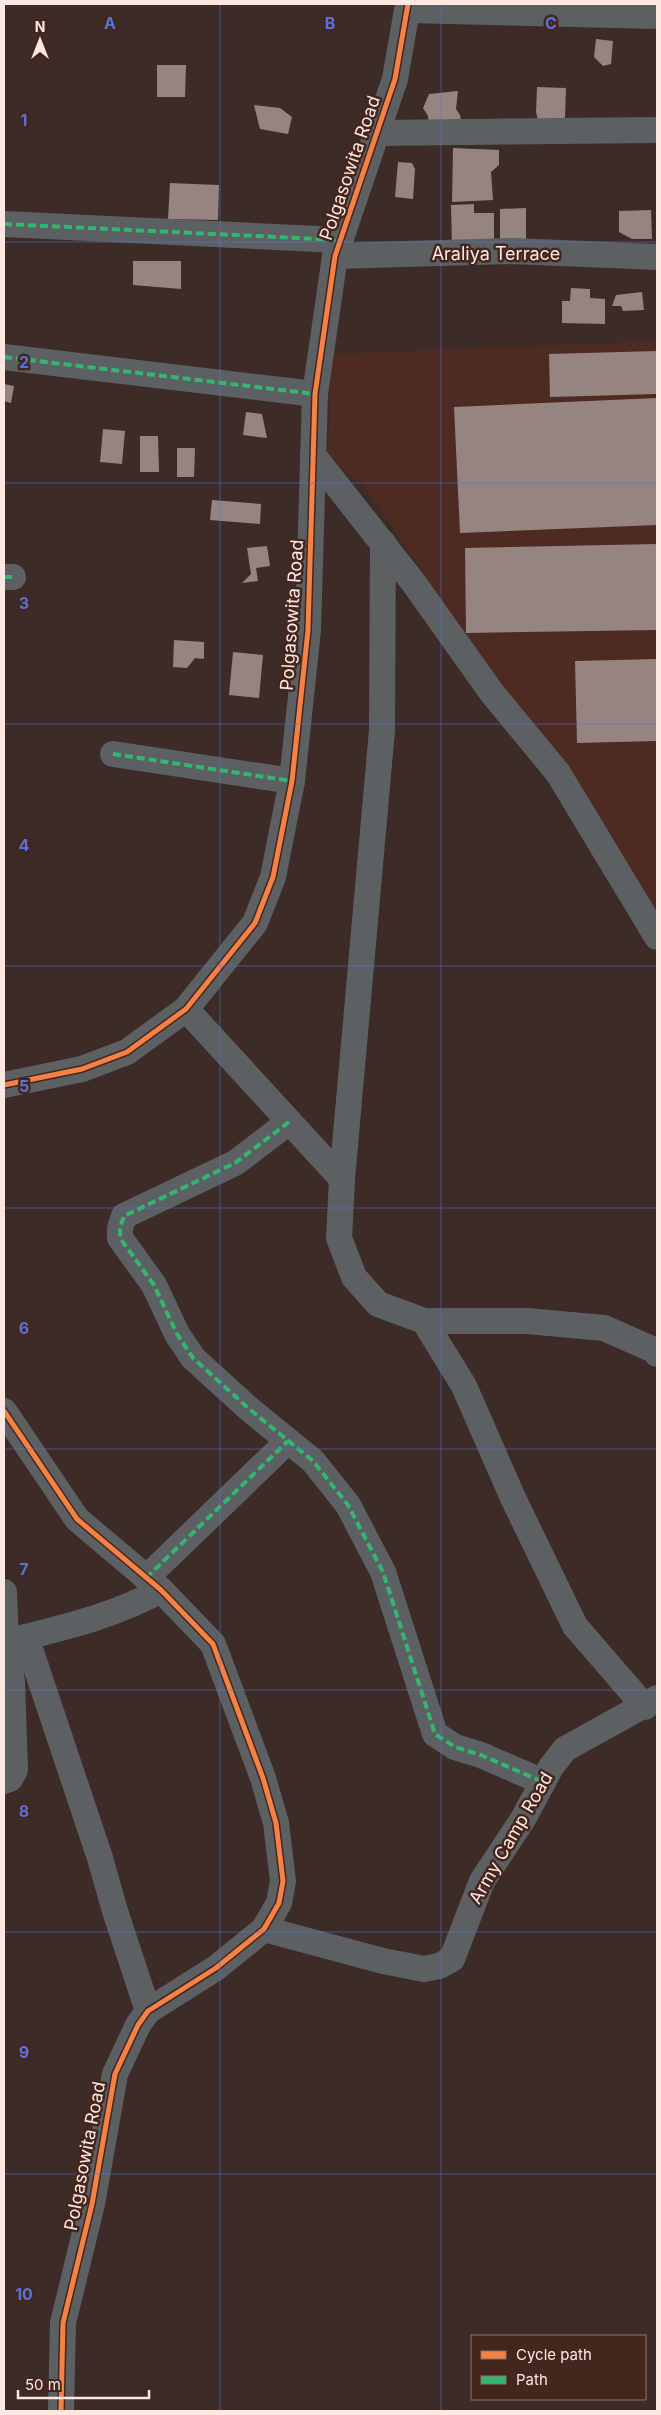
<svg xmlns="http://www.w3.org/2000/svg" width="661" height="2415" font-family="Inter,sans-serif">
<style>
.built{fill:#4d2a22}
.building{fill:#95847f}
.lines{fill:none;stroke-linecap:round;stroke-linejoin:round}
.minor{stroke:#5d6062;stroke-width:26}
.quiet{stroke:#33b770;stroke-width:4;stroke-dasharray:8 4;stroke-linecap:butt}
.cycleway-casing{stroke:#45261e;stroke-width:8}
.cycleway{stroke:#f48246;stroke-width:5}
.grid{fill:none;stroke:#5574da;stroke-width:1;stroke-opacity:0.55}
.labels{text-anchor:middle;stroke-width:5;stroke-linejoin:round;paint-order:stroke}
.street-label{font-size:18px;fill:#fce7e1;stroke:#45261e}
.grid-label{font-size:16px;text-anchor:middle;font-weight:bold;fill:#5574da;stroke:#45261e;stroke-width:5;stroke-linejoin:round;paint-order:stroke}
</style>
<rect width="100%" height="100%" fill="#3c2b27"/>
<polygon class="built" points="657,341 657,934 601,836 364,486 328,457 331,354"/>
<g class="building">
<polygon points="596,39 613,41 611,64 603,66 594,57"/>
<polygon points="157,65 186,65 185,97 157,97"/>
<polygon points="537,87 566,88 565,117 562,125 539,124 536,112"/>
<polygon points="458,91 456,109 460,115 462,125 429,129 428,116 423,108 429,94"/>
<polygon points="254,105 280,108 292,117 288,134 260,129"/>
<polygon points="453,148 499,150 499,165 491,172 493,200 452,202"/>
<polygon points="398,162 412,163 415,169 413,199 395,197"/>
<polygon points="170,183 219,185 218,220 168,219"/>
<polygon points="474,204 474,213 494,213 494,246 452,247 451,205"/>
<polygon points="526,208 526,246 500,246 500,209"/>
<polygon points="651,210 652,239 632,239 619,232 619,211"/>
<polygon points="133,261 181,261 181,289 133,285"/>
<polygon points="571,288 590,289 590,298 605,299 605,324 562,323 562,301 570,301"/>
<polygon points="642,292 644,310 623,311 621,306 612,306 616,295"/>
<polygon points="657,351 657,394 550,397 549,354"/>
<polygon points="4,384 14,386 11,403 4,401"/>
<polygon points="657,398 657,525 460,533 454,407"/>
<polygon points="246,412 262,414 267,438 243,435"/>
<polygon points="103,429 125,431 122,464 100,462"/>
<polygon points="140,436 158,436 159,472 140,472"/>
<polygon points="177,448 195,448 194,477 177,477"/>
<polygon points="212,500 261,504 260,524 210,520"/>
<polygon points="657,544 657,630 466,633 465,548"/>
<polygon points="267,546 270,566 256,568 258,581 242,583 251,574 247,548"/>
<polygon points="174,640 204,642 204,659 195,658 187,668 173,667"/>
<polygon points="233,652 263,655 259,698 229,695"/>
<polygon points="657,659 657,741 577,743 575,661"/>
</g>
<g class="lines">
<g class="minor">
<polyline points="408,10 657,16"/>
<polyline points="377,133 657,130"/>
<polyline points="4,224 340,240"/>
<polyline points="335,256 513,251 657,257"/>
<polyline points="4,357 315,394"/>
<polyline points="313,455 413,582 492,693 558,773 657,937"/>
<polyline points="4,577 13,577"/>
<polyline points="113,754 292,781"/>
<polyline points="186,1009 342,1179 382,730 383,543"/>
<polyline points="4,1085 82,1069 127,1052 186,1009 255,923 273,877 292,781 308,630 315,394 335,256 395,79 408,4"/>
<polyline points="289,1122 235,1163 124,1216 120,1228 120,1238 154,1285 177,1334 193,1358 248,1408 313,1461 348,1505 383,1572 435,1734 455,1747 481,1755 543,1782"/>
<polyline points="342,1179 339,1238 354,1277 378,1304 424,1321 527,1321 604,1328 654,1350 657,1354"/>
<polyline points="424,1321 464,1386 513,1498 575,1626 645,1707"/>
<polyline points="4,1411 77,1519 161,1590 213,1644 263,1778 276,1823 283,1881 279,1903 264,1929 216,1968 148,2011 138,2025 115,2074 92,2204 63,2323 61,2411"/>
<polyline points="146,1578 288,1441"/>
<polyline points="4,1592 6,1642 4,1642"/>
<polyline points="26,1637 100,1858 115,1911 148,2011"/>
<path d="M4,1781L10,1779L15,1770L12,1681L6,1642C60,1628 113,1617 161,1590"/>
<polyline points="264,1929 383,1961 424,1969 439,1966 452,1959 482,1881 523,1819 551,1767 565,1749 657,1698"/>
</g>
<g class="quiet">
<polyline points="4,224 340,240"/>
<polyline points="4,357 315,394"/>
<polyline points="4,577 13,577"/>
<polyline points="113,754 292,781"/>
<polyline points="289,1122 235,1163 124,1216 120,1228 120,1238 154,1285 177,1334 193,1358 248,1408 313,1461 348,1505 383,1572 435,1734 455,1747 481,1755 543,1782"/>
<polyline points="146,1578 288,1441"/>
</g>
<defs>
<g id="cycleway">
<polyline points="4,1085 82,1069 127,1052 186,1009 255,923 273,877 292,781 308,630 315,394 335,256 395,79 408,4"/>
<polyline points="4,1411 77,1519 161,1590 213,1644 263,1778 276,1823 283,1881 279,1903 264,1929 216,1968 148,2011 138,2025 115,2074 92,2204 63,2323 61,2411"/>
</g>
</defs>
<use href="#cycleway" class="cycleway-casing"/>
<use href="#cycleway" class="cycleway"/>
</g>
<path class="grid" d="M220,4V2411M441,4V2411M4,242H657M4,483H657M4,724H657M4,966H657M4,1208H657M4,1449H657M4,1690H657M4,1932H657M4,2174H657"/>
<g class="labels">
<g class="street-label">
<text transform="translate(350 168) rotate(-71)" y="6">Polgasowita Road</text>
<text x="496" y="260">Araliya Terrace</text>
<text transform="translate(292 615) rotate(-86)" y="6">Polgasowita Road</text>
<text transform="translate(511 1838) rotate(-60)" y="6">Army Camp Road</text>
<text transform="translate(85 2156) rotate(-79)" y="6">Polgasowita Road</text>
</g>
</g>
<g class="grid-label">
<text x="110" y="29">A</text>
<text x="330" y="29">B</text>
<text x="551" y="29">C</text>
<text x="24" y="126">1</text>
<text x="24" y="368">2</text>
<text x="24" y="609">3</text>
<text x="24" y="851">4</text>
<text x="24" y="1092">5</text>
<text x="24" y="1334">6</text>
<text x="24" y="1575">7</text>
<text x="24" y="1817">8</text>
<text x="24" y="2058">9</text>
<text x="24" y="2300">10</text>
</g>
<rect width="661" height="2415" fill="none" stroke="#fce7e1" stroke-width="10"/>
<rect x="471" y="2335" width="175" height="65" fill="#45261e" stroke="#8e736c"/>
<rect x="481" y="2351" width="25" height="8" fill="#f48246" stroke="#8e736c"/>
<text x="516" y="2360" font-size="15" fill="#fce7e1">Cycle path</text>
<rect x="481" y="2376" width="25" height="8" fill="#33b770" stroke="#8e736c"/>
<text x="516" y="2385" font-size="15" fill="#fce7e1">Path</text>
<g transform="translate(40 40)" stroke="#45261e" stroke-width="4" paint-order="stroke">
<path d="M0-4L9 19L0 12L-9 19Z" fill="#fce7e1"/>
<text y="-8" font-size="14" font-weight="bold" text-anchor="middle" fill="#fce7e1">N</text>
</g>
<path d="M18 2390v8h131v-8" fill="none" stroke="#fce7e1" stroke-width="2.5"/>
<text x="25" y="2390" font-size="15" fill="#fce7e1" stroke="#45261e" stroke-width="4" paint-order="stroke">50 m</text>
</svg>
